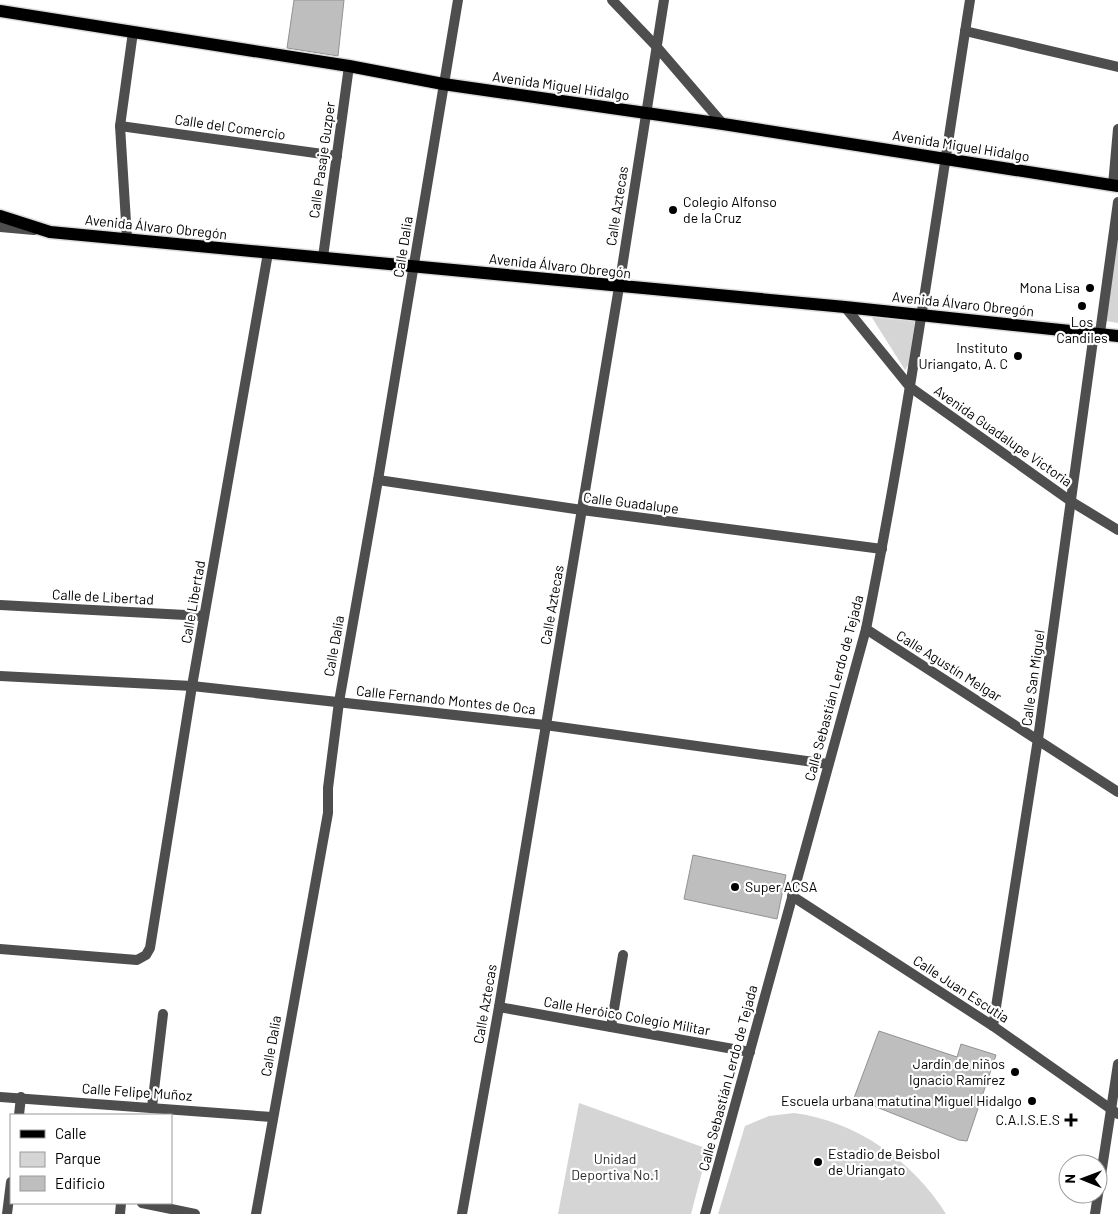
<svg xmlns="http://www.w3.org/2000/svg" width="1118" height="1214" font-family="Barlow,sans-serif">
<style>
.green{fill:#d5d5d5}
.building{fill:#bebebe;stroke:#929292}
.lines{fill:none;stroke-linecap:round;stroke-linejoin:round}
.primary-casing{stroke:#dbdbdb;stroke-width:15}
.pedestrian{stroke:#4e4e4e;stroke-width:10}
.minor{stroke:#4e4e4e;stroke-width:10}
.tertiary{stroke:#4e4e4e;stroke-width:10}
.primary{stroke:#000;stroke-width:12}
.poi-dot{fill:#000;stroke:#fff;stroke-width:2}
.labels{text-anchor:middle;stroke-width:4.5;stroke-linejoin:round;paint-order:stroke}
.street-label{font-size:14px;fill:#000;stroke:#fff}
.poi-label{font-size:14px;fill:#000;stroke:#fff;text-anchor:end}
.park-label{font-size:14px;fill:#2c2c2c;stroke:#fff}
</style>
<rect width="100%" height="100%" fill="#fff"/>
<g class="green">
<polygon points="1118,232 1118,323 1106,321"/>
<polygon points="869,313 915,320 909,364 905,370"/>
<polygon points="579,1103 708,1149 691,1214 558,1214"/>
<path d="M794,1113C856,1121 913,1161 946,1214H718L745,1126L769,1116Z"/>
</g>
<g class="building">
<polygon points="294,0 344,0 338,56 287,48"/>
<polygon points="693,855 786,875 777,919 684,899"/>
<polygon points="879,1031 957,1057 961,1044 996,1055 967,1141 959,1140 854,1098"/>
</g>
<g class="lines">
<defs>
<g id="primary">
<polyline points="0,11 349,66 443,84 723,124 1118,186"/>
<polyline points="0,216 50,232 845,307 1118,336"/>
</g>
</defs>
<use href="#primary" class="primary-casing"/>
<polyline class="pedestrian" points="1100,333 1118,202"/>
<g class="minor">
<polyline points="965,31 1118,67"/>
<polyline points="120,126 337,156"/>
<polyline points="0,227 34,230"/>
<polyline points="127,238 120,126 133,32"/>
<polyline points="323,257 349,66"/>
<polyline points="378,480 582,510 882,549"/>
<polyline points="0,605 204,616"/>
<polyline points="866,629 1118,792"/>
<polyline points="0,676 192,686 545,725 828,764"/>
<polyline points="792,896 993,1026 1118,1114"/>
<polyline points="0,949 137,960 146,955 150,948 192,686 268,253"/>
<polyline points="499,1007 750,1052"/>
<polyline points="993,1026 1038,739 1094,333"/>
<polyline points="611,1027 623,955"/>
<polyline points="0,1097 272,1117"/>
<polyline points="152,1107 163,1014"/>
<polyline points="19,1115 21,1097"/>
<polyline points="142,1203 195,1214"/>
<polyline points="7,1214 11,1182"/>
<polyline points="120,1214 121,1203"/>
<polyline points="256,1214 328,813 328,788 339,702 378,480 458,0"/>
<polyline points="462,1214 499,1007 619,287 664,0"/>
<path d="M705,1214L866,629C908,421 937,210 970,0"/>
<polyline points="1095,1214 1118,1064"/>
</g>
<g class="tertiary">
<polyline points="612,0 656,46 723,124"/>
<polyline points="1113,185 1118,129"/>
<polyline points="845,307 910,387 1072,502 1118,530"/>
</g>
<use href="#primary" class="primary"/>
</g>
<g class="poi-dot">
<circle cx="673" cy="210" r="5"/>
<circle cx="1090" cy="288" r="5"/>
<circle cx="1082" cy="306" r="5"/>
<circle cx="1018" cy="356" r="5"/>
<circle cx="735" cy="887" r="5"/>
<circle cx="1015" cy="1072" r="5"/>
<circle cx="1032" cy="1101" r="5"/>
<path d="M1068.5 1112.5h5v5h5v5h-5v5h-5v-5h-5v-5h5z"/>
<circle cx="818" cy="1162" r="5"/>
</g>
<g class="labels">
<g class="street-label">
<text transform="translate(561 86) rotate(8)" y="5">Avenida Miguel Hidalgo</text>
<text transform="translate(230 127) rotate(8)" y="5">Calle del Comercio</text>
<text transform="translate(961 146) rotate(9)" y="5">Avenida Miguel Hidalgo</text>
<text transform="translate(322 160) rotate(-82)" y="5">Calle Pasaje Guzper</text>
<text transform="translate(617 206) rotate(-81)" y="5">Calle Aztecas</text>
<text transform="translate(156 227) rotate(6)" y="5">Avenida Álvaro Obregón</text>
<text transform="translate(403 247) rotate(-81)" y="5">Calle Dalia</text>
<text transform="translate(560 266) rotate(6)" y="5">Avenida Álvaro Obregón</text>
<text transform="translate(963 304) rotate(6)" y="5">Avenida Álvaro Obregón</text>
<text transform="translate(1003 436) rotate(35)" y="5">Avenida Guadalupe Victoria</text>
<text transform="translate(631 503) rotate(7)" y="5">Calle Guadalupe</text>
<text transform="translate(103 597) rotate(3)" y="5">Calle de Libertad</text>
<text transform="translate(193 602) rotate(-80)" y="5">Calle Libertad</text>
<text transform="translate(552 605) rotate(-80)" y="5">Calle Aztecas</text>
<text transform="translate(334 646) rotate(-80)" y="5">Calle Dalia</text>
<text transform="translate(949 666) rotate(32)" y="5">Calle Agustín Melgar</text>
<text transform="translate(1033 678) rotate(-82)" y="5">Calle San Miguel</text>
<text transform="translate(834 688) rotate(-75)" y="5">Calle Sebastián Lerdo de Tejada</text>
<text transform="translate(446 700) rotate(6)" y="5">Calle Fernando Montes de Oca</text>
<text transform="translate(961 989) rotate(33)" y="5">Calle Juan Escutia</text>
<text transform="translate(485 1004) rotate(-80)" y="5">Calle Aztecas</text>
<text transform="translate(627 1016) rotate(10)" y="5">Calle Heróico Colegio Militar</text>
<text transform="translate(271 1046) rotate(-80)" y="5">Calle Dalia</text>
<text transform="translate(728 1078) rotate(-75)" y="5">Calle Sebastián Lerdo de Tejada</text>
<text transform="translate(137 1092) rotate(4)" y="5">Calle Felipe Muñoz</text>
</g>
<g class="poi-label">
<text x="683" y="207" text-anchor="start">Colegio Alfonso<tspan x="683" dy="16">de la Cruz</tspan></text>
<text x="1080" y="293">Mona Lisa</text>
<text x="1082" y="327" text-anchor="middle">Los<tspan x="1082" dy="16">Candiles</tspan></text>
<text x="1008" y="353">Instituto<tspan x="1008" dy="16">Uriangato, A. C</tspan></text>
<text x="745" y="892" text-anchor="start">Super ACSA</text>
<text x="1005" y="1069">Jardín de niños<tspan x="1005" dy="16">Ignacio Ramírez</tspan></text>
<text x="1022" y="1106">Escuela urbana matutina Miguel Hidalgo</text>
<text x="1060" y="1125">C.A.I.S.E.S</text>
<text x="828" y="1159" text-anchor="start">Estadio de Beisbol<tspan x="828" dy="16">de Uriangato</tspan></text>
</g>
<g class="park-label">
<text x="615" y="1164">Unidad<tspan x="615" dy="16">Deportiva No.1</tspan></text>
</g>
</g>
<rect x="10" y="1114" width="162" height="90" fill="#ffffff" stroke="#999999"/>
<rect x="20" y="1130" width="25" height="8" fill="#000000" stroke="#999999"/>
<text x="55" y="1139" font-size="15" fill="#000000">Calle</text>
<rect x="20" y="1152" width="25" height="15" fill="#d5d5d5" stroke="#999999"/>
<text x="55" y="1164" font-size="15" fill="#000000">Parque</text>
<rect x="20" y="1176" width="25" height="15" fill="#bebebe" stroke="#999999"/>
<text x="55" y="1189" font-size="15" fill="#000000">Edificio</text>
<g transform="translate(1083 1179) rotate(271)"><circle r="24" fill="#ffffff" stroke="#999999"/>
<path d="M0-4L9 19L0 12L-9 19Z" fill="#000000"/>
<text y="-8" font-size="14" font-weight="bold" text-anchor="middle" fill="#000000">N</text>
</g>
</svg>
